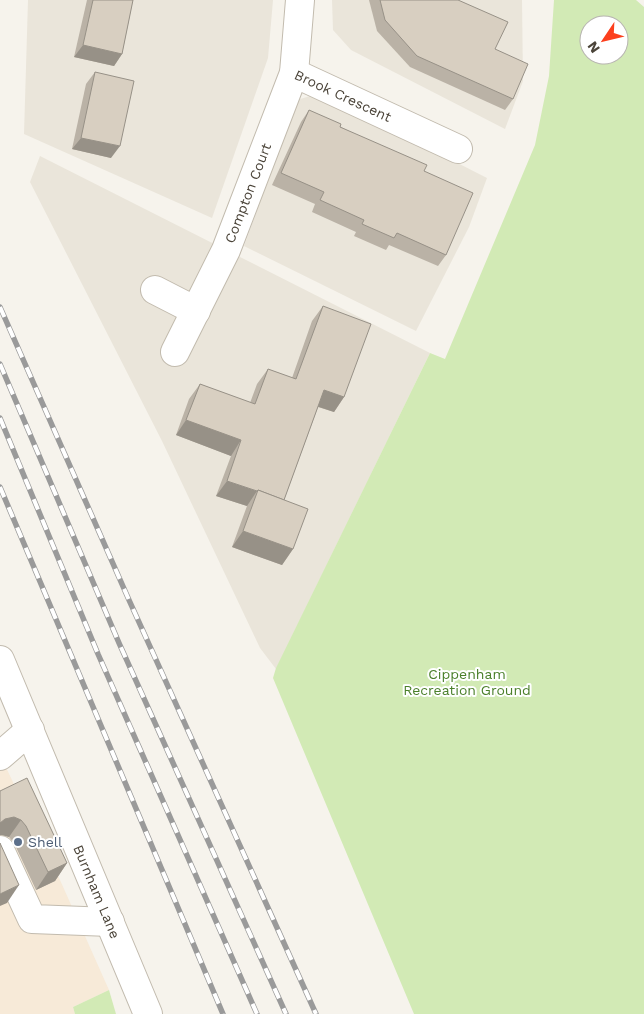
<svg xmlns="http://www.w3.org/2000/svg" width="644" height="1014" font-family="'Work Sans',sans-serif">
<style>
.residential{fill:#eae5da}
.commercial{fill:#f7ead8}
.green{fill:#d2eab5;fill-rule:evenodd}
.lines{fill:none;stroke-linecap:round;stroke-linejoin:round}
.minor-casing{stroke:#c2bbae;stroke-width:30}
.minor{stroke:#fff;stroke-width:28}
.rail-casing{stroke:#9a9a9a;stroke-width:5.5}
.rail{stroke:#fff;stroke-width:4;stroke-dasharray:11;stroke-linecap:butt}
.wall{fill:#bab2a6}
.shaded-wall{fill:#979187}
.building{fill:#d8cfc1;stroke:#979187}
.service-dot{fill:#5c6f8a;stroke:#fff;stroke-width:2}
.labels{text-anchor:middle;stroke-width:4;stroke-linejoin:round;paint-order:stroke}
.street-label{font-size:14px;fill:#4b4439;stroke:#fff}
.park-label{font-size:14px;fill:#4a7f2a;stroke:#fff}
.service-label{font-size:14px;fill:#4e5e75;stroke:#fff;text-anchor:start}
</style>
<rect width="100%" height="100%" fill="#f6f3ec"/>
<g class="residential">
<polygon points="28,0 273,0 268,58 212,218 24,134"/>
<polygon points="332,0 522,0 523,81 505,129 351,50 333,30"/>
<polygon points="320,93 487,178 469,227 416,331 244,246 297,100"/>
<polygon points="40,156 430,353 276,669 260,648 162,441 30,182"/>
</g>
<polygon class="commercial" points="0,755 60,880 109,990 73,1007 75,1014 0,1014"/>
<g class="green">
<path d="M554,0H636L644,7V1014H414L273,678L276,668L430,353L445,359L535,145L549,76ZM589,25H619V55H589Z"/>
<polygon points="109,990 116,1014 75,1014 73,1007"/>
</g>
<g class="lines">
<defs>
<g id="minor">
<path id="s1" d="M294,73L458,149"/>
<polyline points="155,290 196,311"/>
<path id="s2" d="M175,352L226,250L294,73L300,0"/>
<path id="s3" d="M0,660L148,1014"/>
<polyline points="0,756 30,730"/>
<polyline points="0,850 32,919 110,922"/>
</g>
</defs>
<use href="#minor" class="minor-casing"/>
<use href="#minor" class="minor"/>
<defs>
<g id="rail">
<polyline points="0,307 129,600 316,1014"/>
<polyline points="0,364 119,643 286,1014"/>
<polyline points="0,418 98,654 257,1014"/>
<polyline points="0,487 223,1014"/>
</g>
</defs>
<use href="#rail" class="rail-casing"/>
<use href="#rail" class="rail"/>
</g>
<g class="wall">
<polygon points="87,0 133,0 122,54 114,66 74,57"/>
<polygon points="369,0 458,0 495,49 513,99 505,110 410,67 377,31"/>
<polygon points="95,72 111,158 72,149 86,84"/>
<polygon points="309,110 424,171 446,255 438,266 389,245 386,250 354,236 356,232 312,212 315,204 272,185 301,122"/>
<polygon points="323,306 344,397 334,412 318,407 284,500 293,549 282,565 232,547 247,506 216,496 231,456 176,435 189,399 200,384 250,403 257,384 268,369 292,378 312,321"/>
<polygon points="0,791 67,863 55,881 36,890 14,843 9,837 2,835"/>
</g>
<g class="shaded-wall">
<polygon points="83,45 122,54 114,66 74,57"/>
<polygon points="81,138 120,146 111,158 72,149"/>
<polygon points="324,390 344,397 334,412 313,405"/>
<polygon points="186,420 241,440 231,456 176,435"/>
<polygon points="227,481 257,491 247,506 216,496"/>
<polygon points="243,531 293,549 282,565 232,547"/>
<polygon points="14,817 21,820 9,837 2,835 0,835 0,823 5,819"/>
<polygon points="67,863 55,881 36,890 48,872"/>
<polygon points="19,885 7,903 0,906 0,894"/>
</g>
<g class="building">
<polygon points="93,0 133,0 122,54 83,45"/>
<polygon points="380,0 458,0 508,22 495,49 528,64 513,99 417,56 385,20"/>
<polygon points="95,72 134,81 120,146 81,138"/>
<polygon points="309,110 341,124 340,127 427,165 424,171 473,193 446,255 397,233 394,238 362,224 364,220 320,200 324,192 281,173"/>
<polygon points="323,306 371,324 344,397 324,390 284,500 258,490 257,491 227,481 241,440 186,420 200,384 255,404 268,369 296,379"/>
<polygon points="258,490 308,509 293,549 243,531"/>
<polygon points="27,778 67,863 48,872 26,826 21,820 14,817 5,819 0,823 0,791"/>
<polygon points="0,843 19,885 0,894"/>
</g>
<circle class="service-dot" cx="18" cy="842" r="5"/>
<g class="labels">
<g class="street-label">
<text dy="5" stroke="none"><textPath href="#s1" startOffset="54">Brook Crescent</textPath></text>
<text dy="5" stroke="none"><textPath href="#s2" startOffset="175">Compton Court</textPath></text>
<text dy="5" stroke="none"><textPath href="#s3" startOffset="251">Burnham Lane</textPath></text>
</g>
<g class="park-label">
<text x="467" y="679">Cippenham<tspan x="467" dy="16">Recreation Ground</tspan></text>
</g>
<g class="service-label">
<text x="28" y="847">Shell</text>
</g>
</g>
<g transform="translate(604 40) rotate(235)"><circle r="24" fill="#ffffff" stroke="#b7b4b0"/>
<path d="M0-4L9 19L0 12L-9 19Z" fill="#fc3f1d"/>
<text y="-8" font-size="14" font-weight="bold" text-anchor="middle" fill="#4b4439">N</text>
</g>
</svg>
